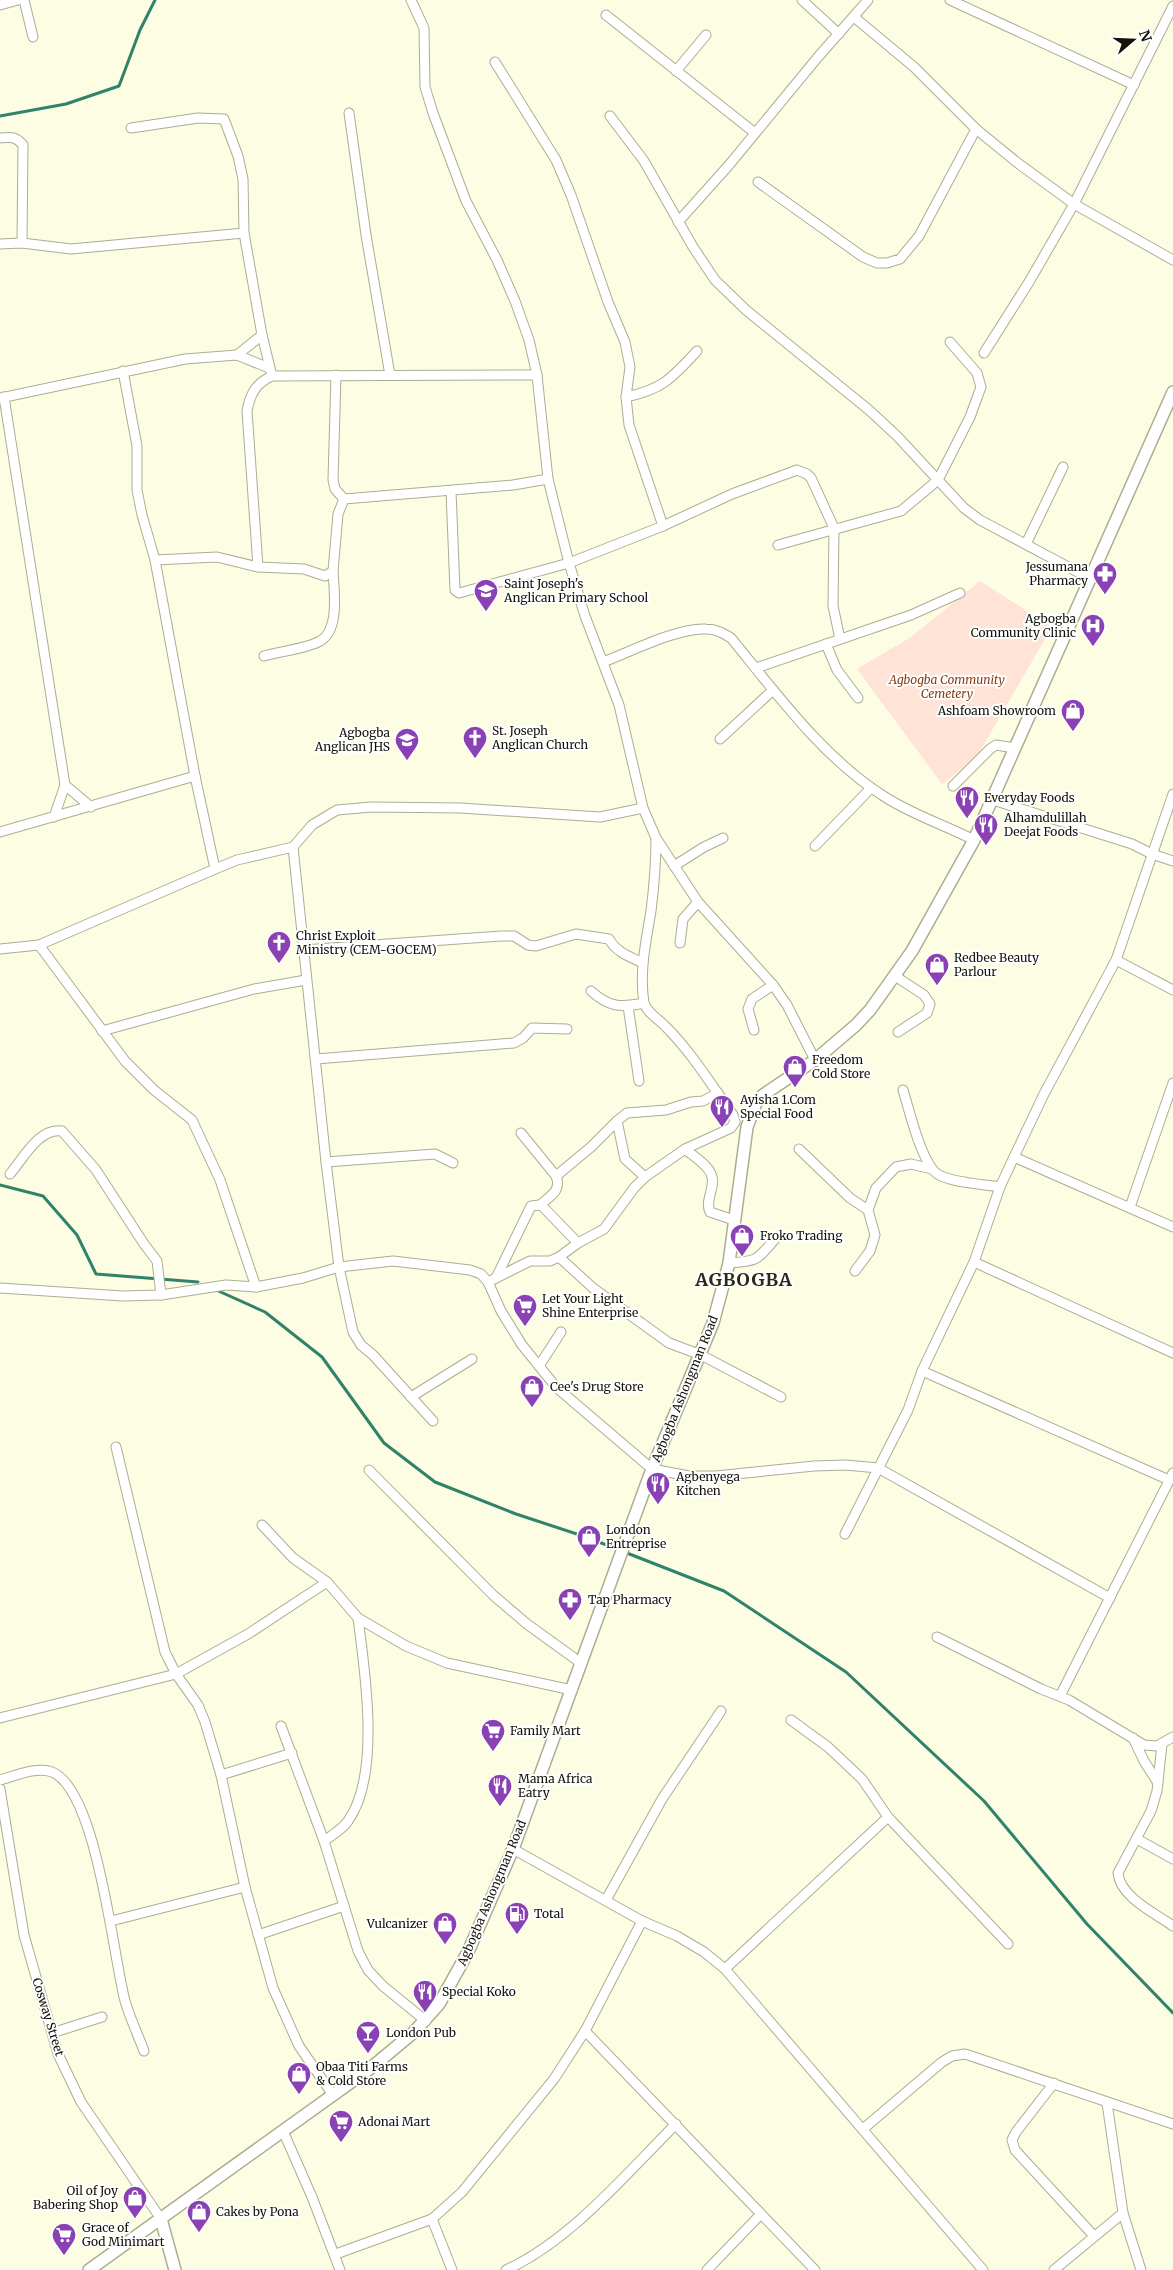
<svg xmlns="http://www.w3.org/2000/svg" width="1173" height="2270" font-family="Merriweather,serif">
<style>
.green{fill:#ffe3d7}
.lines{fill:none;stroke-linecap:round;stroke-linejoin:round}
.stream{stroke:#308368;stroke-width:3}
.minor-casing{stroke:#acad93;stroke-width:11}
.tertiary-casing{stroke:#acad93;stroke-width:14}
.minor{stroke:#fff;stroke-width:9}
.tertiary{stroke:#fff;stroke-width:11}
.labels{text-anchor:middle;stroke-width:4;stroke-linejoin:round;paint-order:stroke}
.poi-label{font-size:12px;fill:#13130a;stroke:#fff;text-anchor:start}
.park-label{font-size:12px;font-style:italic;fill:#893c13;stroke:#fff}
.street-label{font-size:12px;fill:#13130a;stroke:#fff}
.district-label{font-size:18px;font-weight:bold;letter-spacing:1px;fill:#2b2a15;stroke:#fff}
</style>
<rect width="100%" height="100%" fill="#fcfde2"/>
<polygon class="green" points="980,581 1052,627 976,758 942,784 857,669 911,637"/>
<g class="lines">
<g class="stream">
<polyline points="0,116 66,104 119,86 140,30 155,0"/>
<polyline points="0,1185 43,1196 77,1235 96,1274 198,1282"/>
<polyline points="214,1289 265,1312 322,1357 384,1443 435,1482 516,1514 586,1537 724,1591 846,1672 984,1801 1087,1924 1173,2013"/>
</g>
<defs>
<g id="minor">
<polyline points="24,0 33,37"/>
<polyline points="411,0 424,28 425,87 433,113 466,201 497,260 515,301 529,340 537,375 548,479 569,563 585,616 619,705 643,808 656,838 698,902 773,985 787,1005 815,1060"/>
<polyline points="802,0 839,34"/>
<polyline points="950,0 1134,85"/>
<polyline points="0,5 18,0"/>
<polyline points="606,15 755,133"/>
<polyline points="854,17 914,67 976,129 1019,164 1074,204 1173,260"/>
<polyline points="495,62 556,160 571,195 608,302 625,342 630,367 626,397 629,425 663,526"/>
<polyline points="676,71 706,35"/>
<polyline points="349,113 366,235 390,375"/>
<polyline points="610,116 644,161 693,247 715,280 746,310 869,410 897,436 964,508 980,520 1089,578"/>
<polyline points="131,128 198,118 224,119 238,156 243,179 244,233 262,335 272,376"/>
<path d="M0,138C10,137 16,136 23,145L22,243"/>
<polyline points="758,182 863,257 877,263 887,263 900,259 919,236 976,129"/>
<polyline points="678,222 729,165 818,57 868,0"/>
<polyline points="0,244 22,243 71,249 244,233"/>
<polyline points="984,353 1029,282 1074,204 1173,6"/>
<polyline points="237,355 262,335"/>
<polyline points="123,371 137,446 137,490 142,515 155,560 195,776 215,869"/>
<polyline points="336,375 333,480 335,489 344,499 513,485 548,479"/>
<polyline points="4,397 65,785 91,807"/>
<path d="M626,397C663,389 672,378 697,351"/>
<polyline points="0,398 185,359 237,355 269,368"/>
<polyline points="451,491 455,590 459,593 569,563 663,526 732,494 797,470 807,474 811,478 834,528 833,606 840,639"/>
<polyline points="1026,544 1063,467"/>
<polyline points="778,545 901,511 938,480 970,417 981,387 977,373 950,342"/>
<path d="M155,560L217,557L258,567L247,411C250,394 256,383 272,376L537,375"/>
<polyline points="258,567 304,569 325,576 333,571 338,514 344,499"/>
<polyline points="826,644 837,670 858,698"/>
<path d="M264,656C278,652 309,648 320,641C340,630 334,590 333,571"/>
<path d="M603,662C630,652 679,627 706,629C716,629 723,633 731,638C777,694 823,758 885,797C913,815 945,825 974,840"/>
<polyline points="756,668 911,615 960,593"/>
<polyline points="720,739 773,690"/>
<polyline points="953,786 990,749 996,745 1015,748"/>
<polyline points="993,800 1132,844 1152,854 1173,861"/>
<polyline points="54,817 65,785"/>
<polyline points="0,832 195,776"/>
<path d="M656,838C656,862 654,887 651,911C646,941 639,972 644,1003C647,1013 659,1019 667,1028C692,1053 712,1086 733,1115L735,1122"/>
<polyline points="815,846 871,788"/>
<polyline points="293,847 326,1162 339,1267 353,1332 361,1345 373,1355 433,1421"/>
<polyline points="674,866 704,847 723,838"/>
<polyline points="680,943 683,919 698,902"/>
<polyline points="39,945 125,1061 154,1090 192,1120 220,1180 256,1287"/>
<polyline points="0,949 39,945 215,869 237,860 293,847 312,825 337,810 371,807 460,808 600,817 643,808"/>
<path d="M303,950L501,936H514L528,945L536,946L576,934L609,939C616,952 630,957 643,963"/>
<polyline points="1116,960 1173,990"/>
<polyline points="895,976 924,995 930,1004 927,1013 898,1032"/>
<path d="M591,991C609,1007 620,1008 644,1003"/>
<polyline points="628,1006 639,1081"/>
<polyline points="754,1030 748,1009 752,999 773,985"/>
<polyline points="102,1031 254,989 306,980"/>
<polyline points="316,1059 514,1043 523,1038 532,1028 567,1029"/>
<path d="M903,1090C909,1109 922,1166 939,1175C954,1183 983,1184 1000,1187"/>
<path d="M521,1133L556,1176C562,1191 550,1196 540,1205"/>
<path d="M685,1149C693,1156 707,1164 711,1174C717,1186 704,1200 710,1212L734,1220"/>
<polyline points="799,1149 850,1198 868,1210"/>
<polyline points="1014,1157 1173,1227"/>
<polyline points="326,1162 435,1154 453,1163"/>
<path d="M10,1174C23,1159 39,1127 62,1131L96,1170L144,1244L157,1261L161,1295"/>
<polyline points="556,1176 591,1147 617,1121"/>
<polyline points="645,1177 625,1159 617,1121 627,1113 666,1110 691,1102 703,1101 718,1093"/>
<polyline points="1130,1207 1173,1083"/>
<polyline points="559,1257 593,1288 669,1343 701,1355 781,1397"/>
<polyline points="974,1262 1173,1353"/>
<path d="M729,1263C760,1261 756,1260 777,1237"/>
<polyline points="855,1271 870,1251 875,1235 868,1210 876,1188 896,1167 911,1164 932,1169"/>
<polyline points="496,1278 531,1206 540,1205 543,1207 578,1243"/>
<polyline points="488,1282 530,1261 550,1261 559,1257 578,1243 604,1229 634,1188 645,1177 685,1149 731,1128 735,1122"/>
<polyline points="0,1288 123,1296 161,1295 226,1285 256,1287 303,1278 339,1267 393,1261 470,1270 481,1274 488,1282 501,1311 522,1345 556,1387 652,1469 689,1476 716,1476 814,1466 846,1465 878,1468 1110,1598"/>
<polyline points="539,1366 561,1332"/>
<polyline points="922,1371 1169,1480"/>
<polyline points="411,1397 472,1359"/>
<polyline points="116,1447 165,1652 176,1674 198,1705 205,1722 221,1775 245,1887 273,1988 299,2046 333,2095"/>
<polyline points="369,1470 493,1595 527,1624 581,1663"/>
<polyline points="262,1525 293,1558 327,1582 358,1618 406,1646 447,1663 572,1690"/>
<polyline points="845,1534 908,1410 922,1371 974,1262 1000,1187 1014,1157 1044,1094 1116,960 1173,794"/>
<polyline points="937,1637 1041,1689 1069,1700 1144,1745 1157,1746 1173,1737"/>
<polyline points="1060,1696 1173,1473"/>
<polyline points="0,1718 176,1674 248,1634 327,1582"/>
<polyline points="791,1720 828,1747 862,1779 888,1817 1008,1944"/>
<polyline points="281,1726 324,1841 358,1951 368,1970 383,1986 426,2021"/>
<polyline points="1133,1738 1144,1761 1158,1783"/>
<path d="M1162,1744L1157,1791L1151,1811L1118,1873C1120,1897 1155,1913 1173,1926"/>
<polyline points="221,1775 292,1753"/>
<path d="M0,1780C14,1776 38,1766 52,1772C97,1790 113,1956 125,2001C130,2018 138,2035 144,2051"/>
<polyline points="0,1789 24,1935 58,2054 81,2102 161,2219"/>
<polyline points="1137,1839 1173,1859"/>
<path d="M324,1841C332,1835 343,1829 348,1821C381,1775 365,1672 358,1618"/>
<polyline points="513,1849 642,1921 677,1936 704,1952 725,1969 983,2270"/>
<polyline points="606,1900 662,1799 721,1711"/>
<polyline points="111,1921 245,1887"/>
<polyline points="258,1935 344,1906"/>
<polyline points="725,1969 888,1817"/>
<polyline points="585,2031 815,2270"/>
<polyline points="52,2033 102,2017"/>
<polyline points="1054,2083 1016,2132 1012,2140 1015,2150 1094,2236"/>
<polyline points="1107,2103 1123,2213 1141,2270"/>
<polyline points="863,2129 942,2062 952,2056 965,2054 1173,2124"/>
<polyline points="283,2131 312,2197 340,2270"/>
<polyline points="432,2219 462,2192 554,2079 585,2031 642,1921"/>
<polyline points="336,2254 432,2219 452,2270"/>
<path d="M506,2270C571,2240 625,2175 676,2124"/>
<polyline points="707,2270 760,2215"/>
<polyline points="1054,2270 1123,2213"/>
</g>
<g id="tertiary">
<polyline points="161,2219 175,2270"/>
<polyline points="89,2270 372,2067 414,2032 439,2004 468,1952 513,1849 652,1469 713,1323 729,1263 747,1127 756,1103 763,1095 815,1060 856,1025 870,1010 912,951 974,840 1173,392"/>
</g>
</defs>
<use href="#minor" class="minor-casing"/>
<use href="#tertiary" class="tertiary-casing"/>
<use href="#minor" class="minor"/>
<use href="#tertiary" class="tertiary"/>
</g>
<defs>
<symbol id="pharmacy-pin" viewBox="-11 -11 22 30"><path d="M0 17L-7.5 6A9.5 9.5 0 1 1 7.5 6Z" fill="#8941b4" stroke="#fff"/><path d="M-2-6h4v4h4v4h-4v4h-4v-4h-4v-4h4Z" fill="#fff"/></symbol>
<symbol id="school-pin" viewBox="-11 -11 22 30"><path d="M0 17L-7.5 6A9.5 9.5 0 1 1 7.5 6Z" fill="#8941b4" stroke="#fff"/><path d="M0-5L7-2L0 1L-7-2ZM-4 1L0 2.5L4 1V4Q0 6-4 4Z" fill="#fff"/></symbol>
<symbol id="hospital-pin" viewBox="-11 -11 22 30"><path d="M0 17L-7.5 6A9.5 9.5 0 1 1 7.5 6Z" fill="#8941b4" stroke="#fff"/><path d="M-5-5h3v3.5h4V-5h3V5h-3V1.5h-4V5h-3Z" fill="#fff"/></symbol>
<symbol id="shop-pin" viewBox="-11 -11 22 30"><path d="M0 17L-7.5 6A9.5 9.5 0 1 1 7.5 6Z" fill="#8941b4" stroke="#fff"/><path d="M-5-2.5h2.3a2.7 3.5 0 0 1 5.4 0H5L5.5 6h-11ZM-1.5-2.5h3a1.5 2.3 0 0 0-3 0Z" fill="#fff"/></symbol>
<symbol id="church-pin" viewBox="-11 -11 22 30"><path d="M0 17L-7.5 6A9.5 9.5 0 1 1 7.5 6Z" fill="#8941b4" stroke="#fff"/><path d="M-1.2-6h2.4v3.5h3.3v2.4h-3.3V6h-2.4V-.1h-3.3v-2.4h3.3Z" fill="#fff"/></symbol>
<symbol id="restaurant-pin" viewBox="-11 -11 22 30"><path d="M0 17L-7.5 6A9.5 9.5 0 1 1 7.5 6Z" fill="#8941b4" stroke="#fff"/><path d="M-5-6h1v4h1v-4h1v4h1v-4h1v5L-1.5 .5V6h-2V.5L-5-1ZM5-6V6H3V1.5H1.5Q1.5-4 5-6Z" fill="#fff"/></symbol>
<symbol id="supermarket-pin" viewBox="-11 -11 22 30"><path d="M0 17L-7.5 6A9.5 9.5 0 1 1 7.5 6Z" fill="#8941b4" stroke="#fff"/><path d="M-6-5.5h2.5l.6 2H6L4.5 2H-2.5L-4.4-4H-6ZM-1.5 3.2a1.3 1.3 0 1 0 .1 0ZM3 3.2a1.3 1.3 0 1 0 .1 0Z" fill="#fff"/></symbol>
<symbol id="fuel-pin" viewBox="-11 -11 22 30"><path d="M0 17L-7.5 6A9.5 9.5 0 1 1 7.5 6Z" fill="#8941b4" stroke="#fff"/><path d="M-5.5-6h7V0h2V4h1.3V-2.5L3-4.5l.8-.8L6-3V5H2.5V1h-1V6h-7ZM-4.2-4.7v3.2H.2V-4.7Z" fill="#fff"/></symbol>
<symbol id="bar-pin" viewBox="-11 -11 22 30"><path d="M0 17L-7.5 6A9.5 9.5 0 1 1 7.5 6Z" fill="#8941b4" stroke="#fff"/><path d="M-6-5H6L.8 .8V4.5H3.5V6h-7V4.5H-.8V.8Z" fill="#fff"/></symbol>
</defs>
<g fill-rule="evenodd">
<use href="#pharmacy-pin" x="1091" y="560" width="28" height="38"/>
<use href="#school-pin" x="472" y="577" width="28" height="38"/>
<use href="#hospital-pin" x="1079" y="612" width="28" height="38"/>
<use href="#shop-pin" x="1059" y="697" width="28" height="38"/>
<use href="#church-pin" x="461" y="724" width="28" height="38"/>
<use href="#school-pin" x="393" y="726" width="28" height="38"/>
<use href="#restaurant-pin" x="953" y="784" width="28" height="38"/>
<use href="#restaurant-pin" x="972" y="811" width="28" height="38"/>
<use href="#church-pin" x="265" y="929" width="28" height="38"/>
<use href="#shop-pin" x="923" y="951" width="28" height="38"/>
<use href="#shop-pin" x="781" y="1053" width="28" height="38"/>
<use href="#restaurant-pin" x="708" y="1093" width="28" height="38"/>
<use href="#shop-pin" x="728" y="1222" width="28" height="38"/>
<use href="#supermarket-pin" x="511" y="1292" width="28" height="38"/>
<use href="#shop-pin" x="518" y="1373" width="28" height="38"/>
<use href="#restaurant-pin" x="644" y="1470" width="28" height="38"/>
<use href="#shop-pin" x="575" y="1523" width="28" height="38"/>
<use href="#pharmacy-pin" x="556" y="1586" width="28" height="38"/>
<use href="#supermarket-pin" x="479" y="1717" width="28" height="38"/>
<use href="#restaurant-pin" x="486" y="1772" width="28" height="38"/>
<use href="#fuel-pin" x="503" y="1900" width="28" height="38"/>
<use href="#shop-pin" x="431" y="1910" width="28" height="38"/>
<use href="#restaurant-pin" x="411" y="1978" width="28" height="38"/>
<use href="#bar-pin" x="354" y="2019" width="28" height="38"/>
<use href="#shop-pin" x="285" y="2060" width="28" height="38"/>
<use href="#supermarket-pin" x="327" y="2108" width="28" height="38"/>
<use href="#shop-pin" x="121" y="2184" width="28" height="38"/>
<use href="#shop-pin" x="185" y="2198" width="28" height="38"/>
<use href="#supermarket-pin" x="50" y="2221" width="28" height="38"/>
</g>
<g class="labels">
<g class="poi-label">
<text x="1088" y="571" text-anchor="end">Jessumana<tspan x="1088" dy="14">Pharmacy</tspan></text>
<text x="504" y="588">Saint Joseph's<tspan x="504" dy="14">Anglican Primary School</tspan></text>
<text x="1076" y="623" text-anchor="end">Agbogba<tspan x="1076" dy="14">Community Clinic</tspan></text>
<text x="1056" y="715" text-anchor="end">Ashfoam Showroom</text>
<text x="492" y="735">St. Joseph<tspan x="492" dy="14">Anglican Church</tspan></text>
<text x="390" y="737" text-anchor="end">Agbogba<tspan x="390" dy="14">Anglican JHS</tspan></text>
<text x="984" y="802">Everyday Foods</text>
<text x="1004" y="822">Alhamdulillah<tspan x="1004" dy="14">Deejat Foods</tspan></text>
<text x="296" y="940">Christ Exploit<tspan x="296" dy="14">Ministry (CEM-GOCEM)</tspan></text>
<text x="954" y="962">Redbee Beauty<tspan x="954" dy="14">Parlour</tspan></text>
<text x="812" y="1064">Freedom<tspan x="812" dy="14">Cold Store</tspan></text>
<text x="740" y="1104">Ayisha 1.Com<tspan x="740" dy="14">Special Food</tspan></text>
<text x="760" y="1240">Froko Trading</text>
<text x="542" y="1303">Let Your Light<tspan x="542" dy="14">Shine Enterprise</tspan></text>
<text x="550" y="1391">Cee's Drug Store</text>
<text x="676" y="1481">Agbenyega<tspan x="676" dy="14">Kitchen</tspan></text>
<text x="606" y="1534">London<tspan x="606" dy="14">Entreprise</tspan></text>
<text x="588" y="1604">Tap Pharmacy</text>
<text x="510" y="1735">Family Mart</text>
<text x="518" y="1783">Mama Africa<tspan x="518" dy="14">Eatry</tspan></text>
<text x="534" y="1918">Total</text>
<text x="428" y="1928" text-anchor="end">Vulcanizer</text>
<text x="442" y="1996">Special Koko</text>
<text x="386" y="2037">London Pub</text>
<text x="316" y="2071">Obaa Titi Farms<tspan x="316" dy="14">&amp; Cold Store</tspan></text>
<text x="358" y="2126">Adonai Mart</text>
<text x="118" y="2195" text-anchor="end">Oil of Joy<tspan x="118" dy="14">Babering Shop</tspan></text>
<text x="216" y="2216">Cakes by Pona</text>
<text x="82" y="2232">Grace of<tspan x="82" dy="14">God Minimart</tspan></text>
</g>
<g class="park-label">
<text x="947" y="684">Agbogba Community<tspan x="947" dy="14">Cemetery</tspan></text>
</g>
<g class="street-label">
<text transform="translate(685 1389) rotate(-68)" y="4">Agbogba Ashongman Road</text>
<text transform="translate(492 1893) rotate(-67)" y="4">Agbogba Ashongman Road</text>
<text transform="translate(48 2017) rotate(73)" y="4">Cosway Street</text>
</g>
<g class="district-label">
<text x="744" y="1286">AGBOGBA</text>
</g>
</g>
<g transform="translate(1133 40) rotate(71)" stroke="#ffffff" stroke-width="4" paint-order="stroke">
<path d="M0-4L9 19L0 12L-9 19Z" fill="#13130a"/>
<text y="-8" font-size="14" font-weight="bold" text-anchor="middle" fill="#13130a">N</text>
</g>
</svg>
